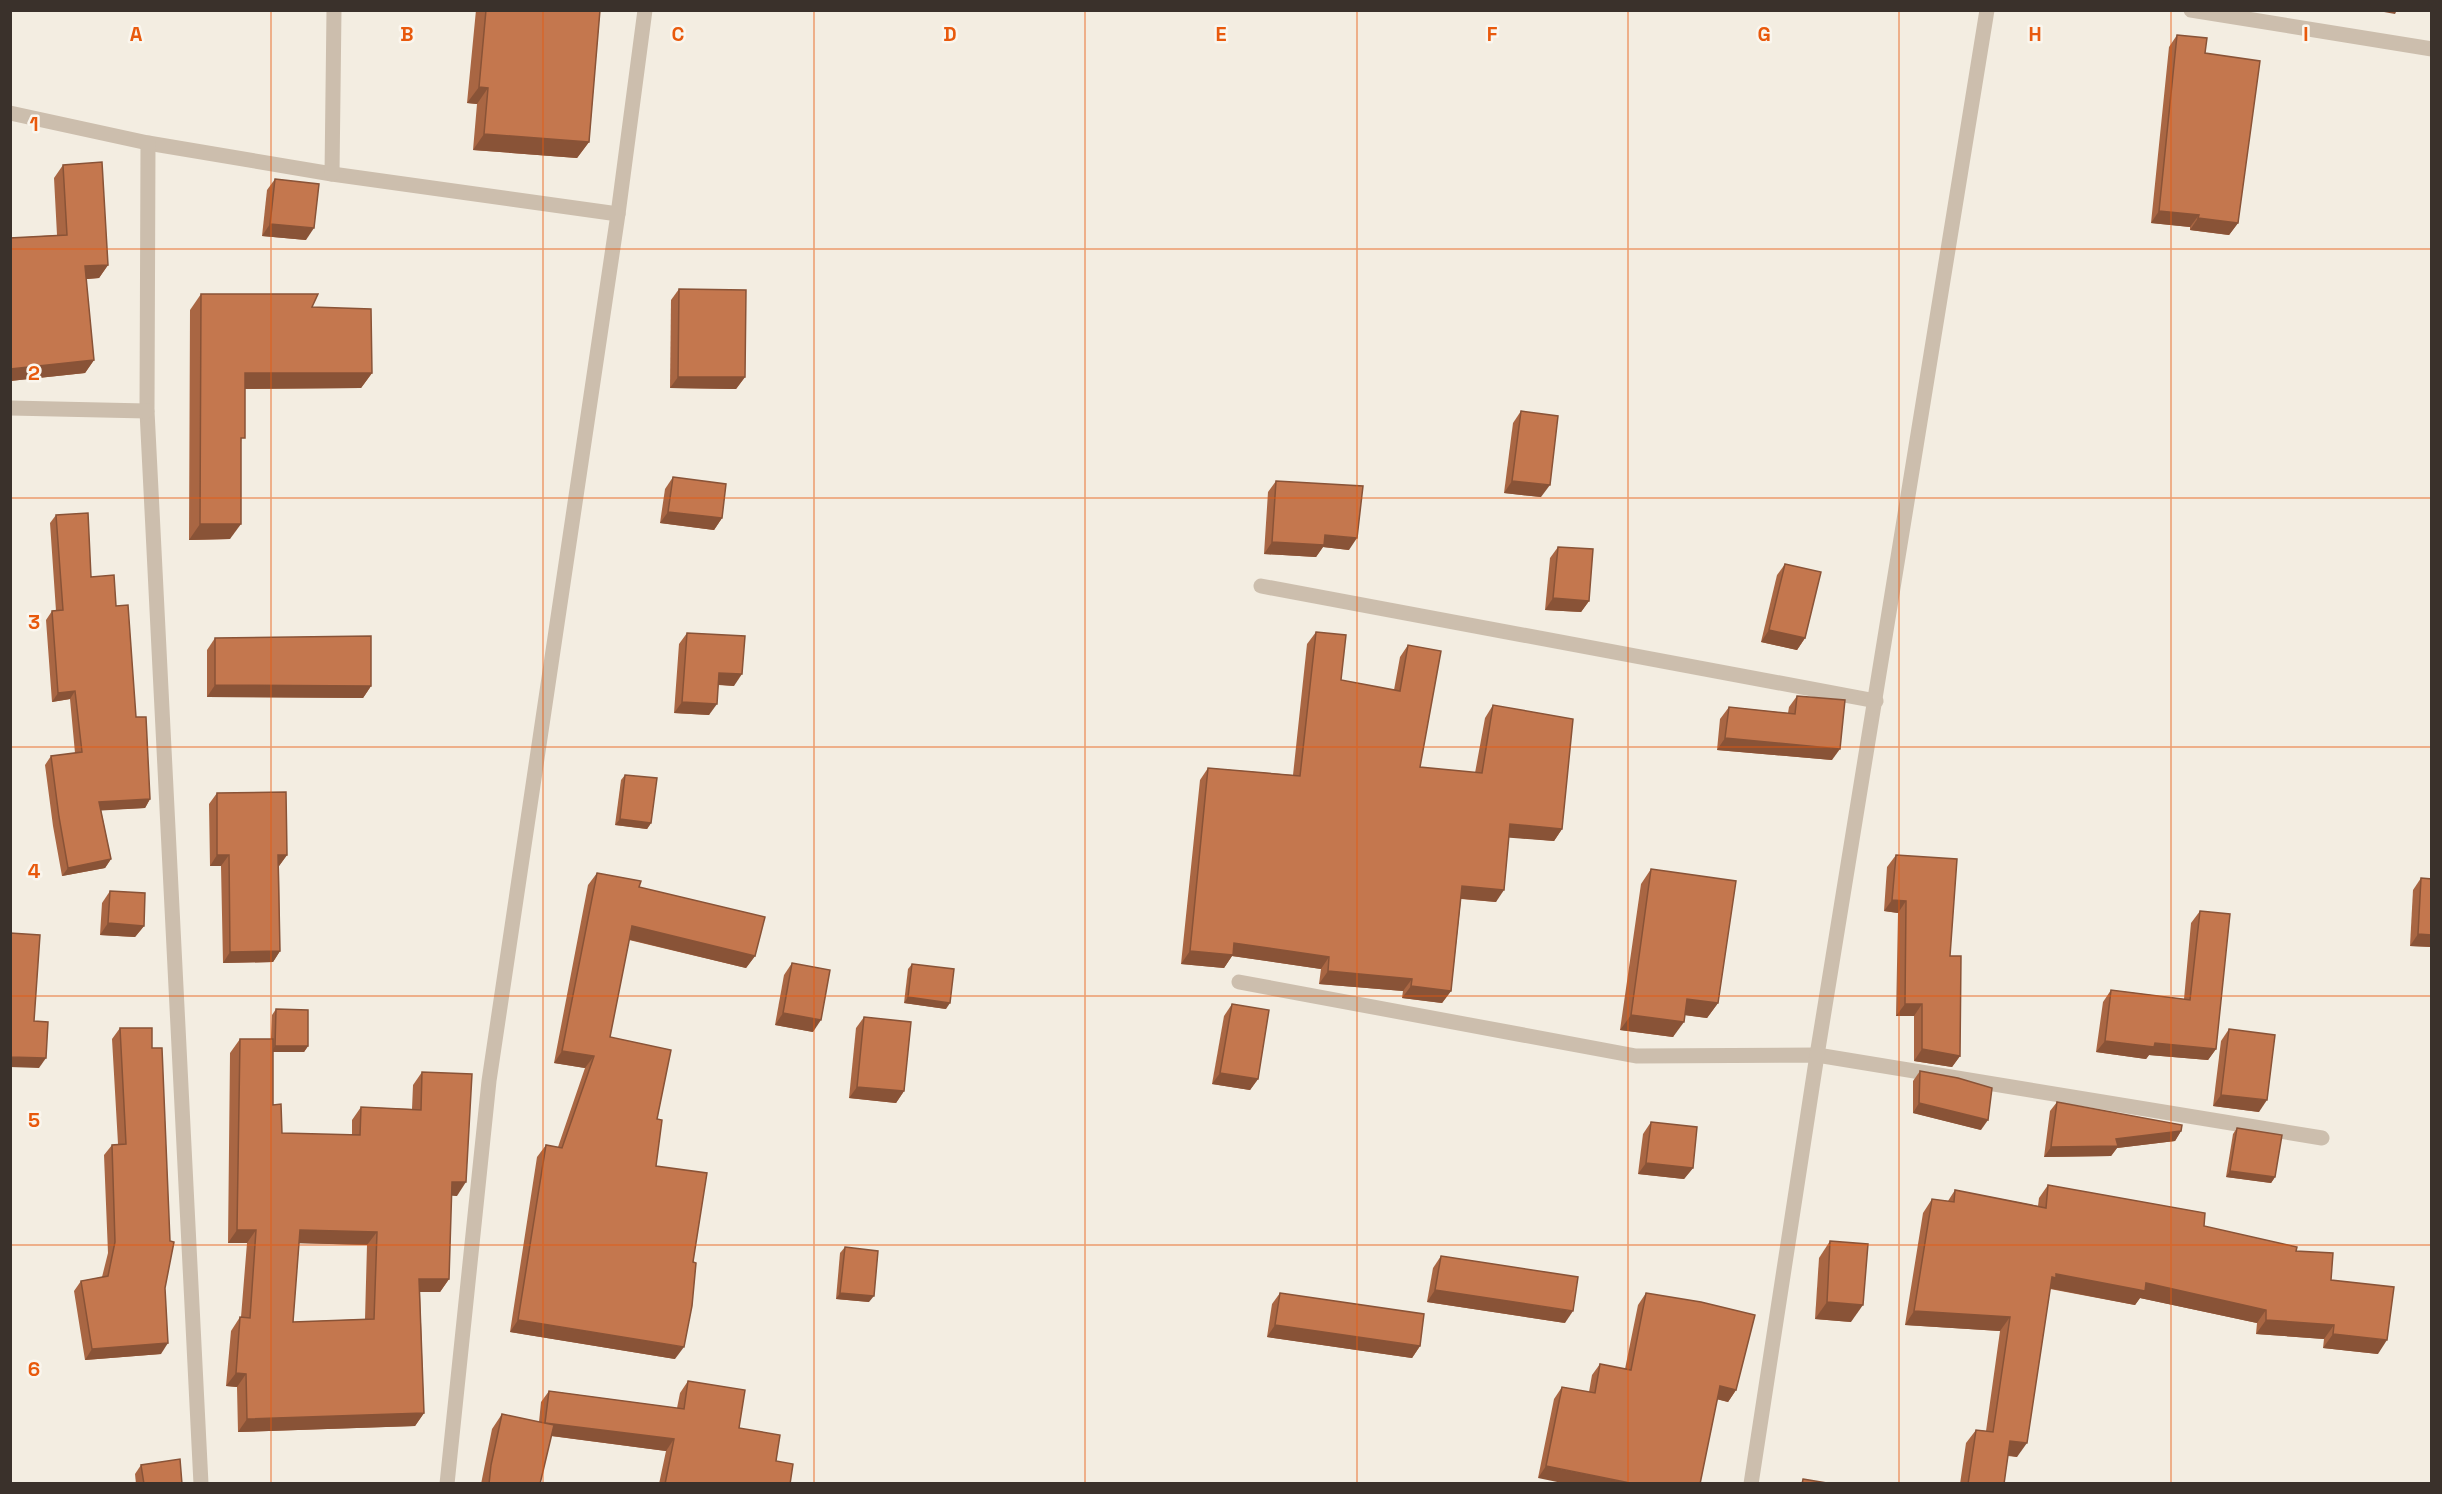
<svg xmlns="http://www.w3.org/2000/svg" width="2442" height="1494" font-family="'Space Grotesk',sans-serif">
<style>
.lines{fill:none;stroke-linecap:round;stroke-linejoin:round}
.minor{stroke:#ccbead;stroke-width:15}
.wall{fill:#a96643;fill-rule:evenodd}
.shaded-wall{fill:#895337}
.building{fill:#c4774e;stroke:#895337;stroke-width:1.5;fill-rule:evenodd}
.grid{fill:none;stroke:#e8590c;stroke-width:1.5;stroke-opacity:0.55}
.grid-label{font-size:20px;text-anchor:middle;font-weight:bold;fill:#e8590c;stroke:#faf6ee;stroke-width:5;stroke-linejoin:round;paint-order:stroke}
</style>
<rect width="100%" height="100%" fill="#f3ede1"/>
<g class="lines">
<g class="minor">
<polyline points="2191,10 2432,49"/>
<polyline points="10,113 148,143 332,174 618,214"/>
<polyline points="148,143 147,411 201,1484"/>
<polyline points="332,174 334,10"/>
<polyline points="10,408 147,411"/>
<polyline points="1261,586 1876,701"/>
<polyline points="1239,982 1636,1056 1817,1055 2322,1138"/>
<polyline points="447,1484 489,1081 618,214 645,10"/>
<polyline points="1751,1484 1817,1055 1987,10"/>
</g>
</g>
<g class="wall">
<polygon points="476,10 600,10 589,142 577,158 473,150 477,104 467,103"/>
<polygon points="2177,35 2205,53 2238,223 2229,235 2190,230 2190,227 2151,223 2169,47"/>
<polygon points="63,165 108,265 99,278 86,279 94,360 85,373 10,381 10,238 57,235 54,178"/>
<polygon points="275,179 306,240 262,236 267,190"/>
<polygon points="679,289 745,377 736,389 670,388 671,300"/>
<polygon points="201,294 372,373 361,388 245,389 241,443 230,539 189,540 190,310"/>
<polygon points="1521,411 1541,497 1504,493 1513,423"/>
<polygon points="673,477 722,518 714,530 660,523 665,489"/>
<polygon points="1276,481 1349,550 1323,547 1316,557 1264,554 1268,492"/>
<polygon points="56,515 91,577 116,606 150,799 145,808 101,810 111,859 105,868 62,876 53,826 45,765 51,756 75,753 70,699 52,702 46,620 52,611 56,611 50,523"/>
<polygon points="1558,547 1589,601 1581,612 1545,610 1550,558"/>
<polygon points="1785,564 1805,638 1797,650 1761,642 1777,575"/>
<polygon points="1316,632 1341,680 1394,690 1400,657 1408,645 1420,767 1475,773 1485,718 1493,705 1562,829 1554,841 1509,837 1496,902 1461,899 1451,991 1442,1003 1402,998 1403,991 1319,984 1321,969 1232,956 1224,968 1181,964 1200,780 1208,768 1293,775 1307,644"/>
<polygon points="687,633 734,686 718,685 709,715 674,713 679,644"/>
<polygon points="215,638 371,686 363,698 207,697 207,650"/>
<polygon points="1797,696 1832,760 1717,750 1720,719 1729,707 1788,713 1789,707"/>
<polygon points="625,775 651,823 647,829 615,825 621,780"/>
<polygon points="217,793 287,855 279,866 280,951 273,962 223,963 221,866 210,866 209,804"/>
<polygon points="1896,855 1950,956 1960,1056 1952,1067 1914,1061 1914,1016 1896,1016 1898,913 1884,911 1887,867"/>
<polygon points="1651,869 1718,1003 1707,1018 1685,1015 1673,1037 1620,1030 1641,884"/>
<polygon points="597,873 755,956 746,968 629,940 610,1037 657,1119 656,1166 675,1359 510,1332 537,1157 546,1145 558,1147 585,1068 554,1063 588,885"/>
<polygon points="2421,878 2432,879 2432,947 2410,946 2413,890"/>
<polygon points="110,891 144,926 135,937 100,935 102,903"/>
<polygon points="2200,911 2216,1049 2208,1060 2149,1055 2146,1059 2096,1052 2103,1002 2111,990 2184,999 2191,923"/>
<polygon points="792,963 813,1032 775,1025 784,975"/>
<polygon points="912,964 946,1009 904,1003 908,969"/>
<polygon points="1232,1004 1258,1079 1250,1090 1212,1084 1224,1016"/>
<path d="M276,1009L308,1046L304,1052H273V1105L282,1133L352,1135V1120L361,1107L412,1109L413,1085L422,1072L457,1196L451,1195L449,1279L440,1292H420L424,1413L415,1426L238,1432L237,1387L226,1386L231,1331L240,1317H241L247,1243H228L230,1053L240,1039H271L272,1015ZM299,1243L367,1245L365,1319L293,1322Z"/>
<polygon points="864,1017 904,1091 896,1103 849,1098 856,1028"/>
<polygon points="120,1028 152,1048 165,1288 161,1354 85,1360 74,1291 81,1281 102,1277 108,1253 104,1155 112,1145 118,1144 112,1039"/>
<polygon points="2229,1029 2259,1112 2213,1106 2221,1041"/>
<polygon points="1920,1071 1981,1130 1913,1113 1913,1081"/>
<polygon points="2057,1102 2181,1131 2175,1141 2117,1148 2111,1156 2044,1157 2050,1111"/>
<polygon points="1651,1122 1693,1168 1684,1179 1638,1174 1643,1134"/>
<polygon points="2237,1128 2275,1177 2271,1183 2226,1177 2233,1134"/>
<polygon points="2048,1185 2296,1251 2331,1280 2378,1354 2323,1348 2324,1339 2256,1334 2257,1323 2140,1298 2135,1305 2050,1289 2017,1457 2008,1456 2004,1484 1960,1484 1966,1443 1976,1430 1986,1431 2000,1331 1905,1325 1923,1213 1932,1199 1948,1201 1955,1190 2038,1206 2039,1198"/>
<polygon points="1830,1241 1851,1322 1815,1319 1819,1258"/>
<polygon points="845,1247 869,1302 836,1299 840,1253"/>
<polygon points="1441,1256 1565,1323 1427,1302 1433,1268"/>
<polygon points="1280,1293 1420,1346 1412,1358 1267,1337 1272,1304"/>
<polygon points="1646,1293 1736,1390 1728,1402 1717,1399 1538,1478 1554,1399 1562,1387 1589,1392 1592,1375 1600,1364 1625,1369 1638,1305"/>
<polygon points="688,1381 776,1461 790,1484 659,1484 666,1451 551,1436 540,1484 481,1484 492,1429 502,1414 539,1422 541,1402 549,1391 677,1408 680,1393"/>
<polygon points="141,1465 182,1484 136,1484 135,1474"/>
</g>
<g class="shaded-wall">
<polygon points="2373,10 2397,10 2395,14"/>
<polygon points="479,87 488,88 477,104 467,103"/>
<polygon points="484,134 589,142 577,158 473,150"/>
<polygon points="2159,211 2199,215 2190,227 2151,223"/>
<polygon points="2198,218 2238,223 2229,235 2190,230"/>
<polygon points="270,224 314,228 306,240 262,236"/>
<polygon points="108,265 99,278 76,280 85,266"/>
<polygon points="94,360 85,373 10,381 10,369"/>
<polygon points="245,373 372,373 361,388 234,389"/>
<polygon points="678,377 745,377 736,389 670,388"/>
<polygon points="1512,481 1550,485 1541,497 1504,493"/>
<polygon points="668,512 722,518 714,530 660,523"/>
<polygon points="200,524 241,524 230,539 189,540"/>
<polygon points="1325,535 1357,538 1349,550 1323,547 1316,557 1264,554 1272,542"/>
<polygon points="1553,598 1589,601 1581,612 1545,610"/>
<polygon points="1769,630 1805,638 1797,650 1761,642"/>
<polygon points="719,673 742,674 734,686 711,684"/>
<polygon points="215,685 371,686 363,698 207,697"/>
<polygon points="75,691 70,699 52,702 58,693"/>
<polygon points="682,702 717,704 709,715 674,713"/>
<polygon points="1725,738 1840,749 1832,760 1717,750"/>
<polygon points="150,799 145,808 93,811 99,802"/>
<polygon points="620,819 651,823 647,829 615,825"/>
<polygon points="1510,824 1562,829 1554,841 1501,837"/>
<polygon points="217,855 229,855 221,866 210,866"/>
<polygon points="278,855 287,855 279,866 271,866"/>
<polygon points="111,859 105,868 62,876 68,868"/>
<polygon points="1462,886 1504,890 1496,902 1454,898"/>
<polygon points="1892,900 1906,901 1898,913 1884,911"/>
<polygon points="108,923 144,926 135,937 100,935"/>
<polygon points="632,926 755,956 746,968 623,938"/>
<polygon points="2418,934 2432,935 2432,947 2410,946"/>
<polygon points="1234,943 1329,957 1321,969 1232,956 1224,968 1181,964 1190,951"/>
<polygon points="280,951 273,962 223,963 230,952"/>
<polygon points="1328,971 1412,979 1403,991 1319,984"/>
<polygon points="1411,986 1451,991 1442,1003 1402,998"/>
<polygon points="908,997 950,1003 946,1009 904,1003"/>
<polygon points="1687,999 1718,1003 1707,1018 1676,1014"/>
<polygon points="1905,1004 1922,1004 1914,1016 1896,1016"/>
<polygon points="783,1013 821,1020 813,1032 775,1025"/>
<polygon points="1631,1015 1684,1022 1673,1037 1620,1030"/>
<polygon points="2105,1041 2155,1043 2216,1049 2208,1060 2149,1055 2146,1059 2096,1052"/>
<polygon points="275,1046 308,1046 304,1052 271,1052"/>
<polygon points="1922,1049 1960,1056 1952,1067 1914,1061"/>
<polygon points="562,1051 594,1056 585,1068 554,1063"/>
<polygon points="10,1057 46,1058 39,1068 10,1067"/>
<polygon points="1220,1073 1258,1079 1250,1090 1212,1084"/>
<polygon points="857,1087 904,1091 896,1103 849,1098"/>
<polygon points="2221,1095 2267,1100 2259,1112 2213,1106"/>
<polygon points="1919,1103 1988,1120 1981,1130 1913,1113"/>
<polygon points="2181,1131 2175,1141 2117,1148 2111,1156 2044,1157 2051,1147"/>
<polygon points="1646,1163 1693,1168 1684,1179 1638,1174"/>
<polygon points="2230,1171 2275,1177 2271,1183 2226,1177"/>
<polygon points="452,1182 466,1182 457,1196 442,1195"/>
<polygon points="237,1230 256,1230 247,1243 228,1243"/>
<polygon points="300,1230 377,1232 367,1245 291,1243"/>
<polygon points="2056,1274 2146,1283 2266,1310 2257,1323 2140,1298 2135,1305 2048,1288 2052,1277"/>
<polygon points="419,1279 449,1279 440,1292 410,1292"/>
<polygon points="1435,1290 1573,1311 1565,1323 1427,1302"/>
<polygon points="840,1293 874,1296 869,1302 836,1299"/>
<polygon points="1827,1302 1863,1305 1851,1322 1815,1319"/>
<polygon points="1914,1311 2010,1317 2000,1331 1905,1325"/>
<polygon points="518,1320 684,1347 675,1359 510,1332"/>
<polygon points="2266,1320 2334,1325 2324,1339 2256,1334"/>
<polygon points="1275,1325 1420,1346 1412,1358 1267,1337"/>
<polygon points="2333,1334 2387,1340 2378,1354 2323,1348"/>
<polygon points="168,1343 161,1354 85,1360 92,1349"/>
<polygon points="236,1373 246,1374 237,1387 226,1386"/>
<polygon points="1720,1386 1736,1390 1728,1402 1712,1398"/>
<polygon points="424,1413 415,1426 238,1432 247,1419"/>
<polygon points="545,1423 674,1439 666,1451 537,1434"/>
<polygon points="2010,1441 2027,1443 2017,1457 2001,1454"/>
<polygon points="1546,1466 1635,1484 1567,1484 1538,1478"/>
</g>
<g class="building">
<polygon points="486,10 600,10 589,142 484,134 488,88 479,87"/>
<polygon points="2177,35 2207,38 2205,53 2260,61 2238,223 2198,218 2199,215 2159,211"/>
<polygon points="102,162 108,265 85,266 94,360 10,369 10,238 67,235 63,165"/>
<polygon points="275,179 319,184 314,228 270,224"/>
<polygon points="679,289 746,290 745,377 678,377"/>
<polygon points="201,294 318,294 312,307 371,309 372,373 245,373 245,438 241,438 241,524 200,524"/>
<polygon points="1521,411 1558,416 1550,485 1512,481"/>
<polygon points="673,477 726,484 722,518 668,512"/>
<polygon points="1276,481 1363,486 1357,538 1325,535 1324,545 1272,542"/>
<polygon points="88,513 91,577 114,575 116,606 128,605 136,717 146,717 150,799 99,802 111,859 68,868 59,817 51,756 82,752 75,691 58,693 52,611 63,610 56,515"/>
<polygon points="1558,547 1593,549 1589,601 1553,598"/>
<polygon points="1785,564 1821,572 1805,638 1769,630"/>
<polygon points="1316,632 1346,635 1341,680 1400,691 1408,645 1441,651 1420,767 1482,773 1493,705 1573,719 1562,829 1510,824 1504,890 1462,886 1451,991 1411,986 1412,979 1328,971 1329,957 1234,943 1233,955 1190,951 1208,768 1300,776"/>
<polygon points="687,633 745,636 742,674 719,673 717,704 682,702"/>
<polygon points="371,636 371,686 215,685 215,638"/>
<polygon points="1797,696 1845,700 1840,749 1725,738 1729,707 1795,714"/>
<polygon points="625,775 657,778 651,823 620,819"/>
<polygon points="286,792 287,855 278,855 280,951 230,952 229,855 217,855 217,793"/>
<polygon points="1896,855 1957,859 1950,956 1961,956 1960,1056 1922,1049 1922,1004 1905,1004 1906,901 1892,900"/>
<polygon points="1651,869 1736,881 1718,1003 1687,999 1684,1022 1631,1015"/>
<polygon points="597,873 641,881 639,887 765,917 755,956 632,926 610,1037 671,1050 657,1119 662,1120 656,1166 707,1173 693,1262 696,1263 692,1306 684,1347 518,1320 546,1145 562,1148 594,1056 562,1051"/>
<polygon points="2421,878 2432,879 2432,935 2418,934"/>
<polygon points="110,891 145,893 144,926 108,923"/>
<polygon points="2200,911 2230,914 2216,1049 2155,1043 2154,1047 2105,1041 2111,990 2190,1000"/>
<polygon points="10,933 40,935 34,1021 48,1022 46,1058 10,1057"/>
<polygon points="792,963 830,970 821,1020 783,1013"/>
<polygon points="912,964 954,969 950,1003 908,997"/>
<polygon points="1232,1004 1269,1010 1258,1079 1220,1073"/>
<polygon points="276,1009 308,1010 308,1046 275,1046"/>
<polygon points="864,1017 911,1022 904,1091 857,1087"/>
<polygon points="120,1028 152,1028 152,1048 162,1048 170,1241 174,1242 165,1288 168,1343 92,1349 81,1281 108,1276 115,1242 112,1145 126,1144"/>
<polygon points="2229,1029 2275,1035 2267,1100 2221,1095"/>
<path d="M240,1039H273V1105L281,1104L282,1133L360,1135L361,1107L421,1110L422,1072L472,1074L466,1182H452L449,1279H419L424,1413L247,1419L246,1374L236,1373L240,1317L250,1318L256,1230H237ZM300,1230L377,1232L374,1319L293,1322Z"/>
<polygon points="1920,1071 1958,1078 1992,1088 1988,1120 1919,1103"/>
<polygon points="2057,1102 2182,1125 2181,1131 2116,1139 2118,1146 2051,1147"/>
<polygon points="1651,1122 1697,1127 1693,1168 1646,1163"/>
<polygon points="2237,1128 2282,1135 2275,1177 2230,1171"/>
<polygon points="2048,1185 2205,1213 2204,1226 2297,1247 2296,1251 2333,1253 2331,1280 2394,1287 2387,1340 2333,1334 2334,1325 2266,1320 2266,1310 2146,1283 2145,1291 2056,1274 2056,1278 2052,1277 2027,1443 2010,1441 2004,1484 1968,1484 1976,1430 1993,1432 2010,1317 1914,1311 1932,1199 1954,1202 1955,1190 2046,1208"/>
<polygon points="1830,1241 1868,1244 1863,1305 1827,1302"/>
<polygon points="845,1247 878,1251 874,1296 840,1293"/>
<polygon points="1441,1256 1578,1277 1573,1311 1435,1290"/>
<polygon points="1280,1293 1424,1314 1420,1346 1275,1325"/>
<polygon points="1646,1293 1701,1302 1755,1315 1736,1390 1720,1386 1700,1484 1635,1484 1546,1466 1562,1387 1595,1393 1600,1364 1631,1370"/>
<polygon points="688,1381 745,1390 739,1428 780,1435 776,1461 793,1464 790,1484 665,1484 674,1439 545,1423 549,1391 684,1409"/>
<polygon points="502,1414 554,1425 540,1484 489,1484 491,1465"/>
<polygon points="180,1459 182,1484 144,1484 141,1465"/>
<polygon points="1803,1479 1833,1484 1802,1484"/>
</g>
<path class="grid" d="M271,10V1484M543,10V1484M814,10V1484M1085,10V1484M1357,10V1484M1628,10V1484M1899,10V1484M2171,10V1484M10,249H2432M10,498H2432M10,747H2432M10,996H2432M10,1245H2432"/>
<g class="grid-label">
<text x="136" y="41">A</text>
<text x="407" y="41">B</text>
<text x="678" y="41">C</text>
<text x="950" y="41">D</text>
<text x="1221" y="41">E</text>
<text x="1492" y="41">F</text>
<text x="1764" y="41">G</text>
<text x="2035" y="41">H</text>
<text x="2306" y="41">I</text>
<text x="34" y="131">1</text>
<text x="34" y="380">2</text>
<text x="34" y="629">3</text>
<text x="34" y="878">4</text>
<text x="34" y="1127">5</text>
<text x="34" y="1376">6</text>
</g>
<rect width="2442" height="1494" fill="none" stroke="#3a312b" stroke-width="24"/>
</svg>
